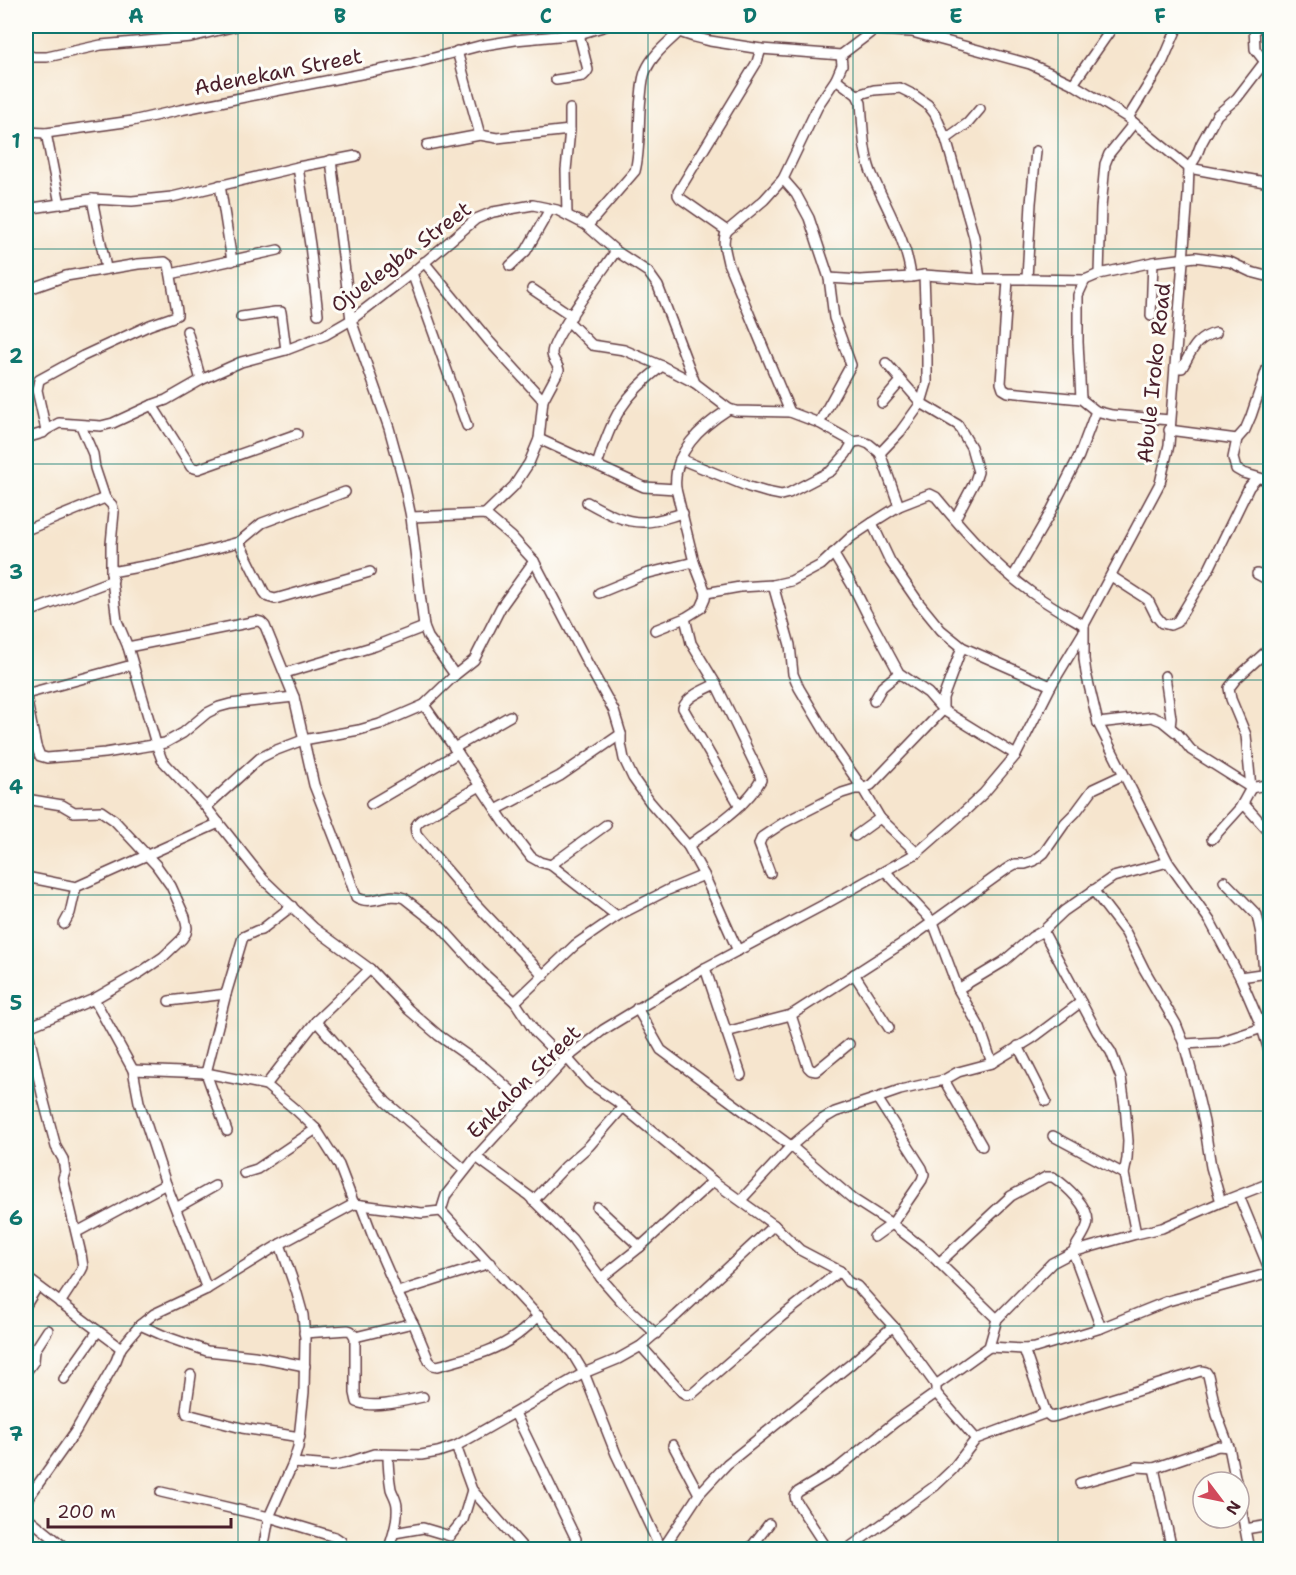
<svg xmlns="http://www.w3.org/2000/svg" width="1296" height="1575" font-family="'Shantell Sans',sans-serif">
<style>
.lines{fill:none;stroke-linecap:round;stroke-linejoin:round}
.minor-casing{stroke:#643d43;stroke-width:12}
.minor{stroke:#fff;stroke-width:9}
.grid{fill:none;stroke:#0f766e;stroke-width:1.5;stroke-opacity:0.55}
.labels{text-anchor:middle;stroke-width:6;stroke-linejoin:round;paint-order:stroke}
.street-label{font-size:21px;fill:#4a1f2b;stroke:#fdfcf7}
.neatline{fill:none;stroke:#0f766e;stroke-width:2}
.grid-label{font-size:20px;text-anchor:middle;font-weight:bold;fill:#0f766e}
</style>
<rect width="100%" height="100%" fill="#fdfcf7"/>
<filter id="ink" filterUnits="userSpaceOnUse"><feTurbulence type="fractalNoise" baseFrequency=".0167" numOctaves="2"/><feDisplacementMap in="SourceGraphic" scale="12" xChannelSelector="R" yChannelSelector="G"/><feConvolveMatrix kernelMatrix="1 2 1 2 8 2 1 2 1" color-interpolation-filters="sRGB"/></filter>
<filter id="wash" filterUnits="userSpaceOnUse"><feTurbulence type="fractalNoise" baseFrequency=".008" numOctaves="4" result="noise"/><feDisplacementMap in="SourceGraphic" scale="24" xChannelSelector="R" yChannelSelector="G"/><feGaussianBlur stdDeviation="1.35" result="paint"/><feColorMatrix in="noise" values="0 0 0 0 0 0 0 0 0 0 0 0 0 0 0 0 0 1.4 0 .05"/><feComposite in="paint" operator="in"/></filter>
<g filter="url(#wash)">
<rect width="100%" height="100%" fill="#f6e5ce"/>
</g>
<g filter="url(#ink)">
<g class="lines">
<defs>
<g id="minor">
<polyline points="676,26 679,32 694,37 710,41 761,49 841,55 874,30 912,32 1030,64 1048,72 1073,84 1128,118 1189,168 1270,183"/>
<polyline points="1254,26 1255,49 1265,62"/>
<polyline points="457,51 480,135"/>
<polyline points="26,54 33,57 47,57 101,45 191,37 236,26"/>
<polyline points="1270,55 1237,98 1217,115 1201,144 1196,157 1189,168 1188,195 1169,445 1160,483 1084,625 1084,659 1086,673 1098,723 1168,862 1210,921 1240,977 1262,1028 1270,1054"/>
<path d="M836,79L857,95L861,103C863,126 863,151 871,172C885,206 907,240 911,277L924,275L980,279H1027L1085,280L1099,274L1153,262L1196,257L1230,262L1251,272L1270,277"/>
<polyline points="556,80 583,76 586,73 588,70 579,34"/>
<polyline points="1073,84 1112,28"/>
<polyline points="857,95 874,90 900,88 914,95 928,105 935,114 946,139 974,237 980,279"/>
<polyline points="1128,118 1163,61 1178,26"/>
<polyline points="26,132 46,133 132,121 180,110 411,64 479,46 515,40 579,34 606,26"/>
<polyline points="46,133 60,204"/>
<polyline points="946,139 968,123 980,109"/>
<polyline points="427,145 480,135 497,138 570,130"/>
<polyline points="331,160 351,320 389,428 403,479 411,517 424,627 428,637 455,675"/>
<polyline points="298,167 356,156"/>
<polyline points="783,179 796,194 809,218 829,278 834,318 851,365 819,423"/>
<polyline points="220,185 232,261"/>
<polyline points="92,199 106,268"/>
<polyline points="26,209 92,199 132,201 172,197 298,167 310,245 318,314"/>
<polyline points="567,215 566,170 570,130 570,109"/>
<polyline points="586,225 616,251 648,272 658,286 695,383"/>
<polyline points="727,231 680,198 678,195 678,192 757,62 761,49"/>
<polyline points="424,262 489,341 543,400"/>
<polyline points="510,266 526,251 550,209"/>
<polyline points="412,273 467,426"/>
<polyline points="171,274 278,250"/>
<polyline points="1099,274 1101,208 1105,164 1109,154 1134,123"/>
<polyline points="829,278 860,280 911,277"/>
<polyline points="1027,279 1031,203 1036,151"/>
<polyline points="1008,280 1001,383 1003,389 1008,392 1081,399 1096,411 1112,415 1170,420"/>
<polyline points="532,289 572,316"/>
<polyline points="26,290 66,276 138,264 165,262 169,265 177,311 177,315 173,317 150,325 83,356 39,380 37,390 46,430"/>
<polyline points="1151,316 1153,262"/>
<polyline points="241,317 275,312 281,312 286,350"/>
<polyline points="568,321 592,345 624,350 662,366 695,383 729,409 736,411 790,412 819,423 853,442 861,441 869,444 880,453 899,506"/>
<polyline points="187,331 201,380"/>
<polyline points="1270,360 1251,416 1245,430 1237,439 1233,458 1236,469 1243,473 1270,481"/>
<polyline points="886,363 921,403 958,425 971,447 978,472 975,481 955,519"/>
<path d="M1175,368H1182C1192,351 1195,338 1216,333"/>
<polyline points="26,379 27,386"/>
<polyline points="1081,399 1078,342 1078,295 1085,280"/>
<polyline points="882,403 901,381"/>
<polyline points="152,405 191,467 198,469 297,434"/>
<path d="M790,412L728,263C726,252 721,241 727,231L764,200L783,179L819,104L836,79L842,65L841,55"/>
<polyline points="81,426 93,454 95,468 105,498 112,505 114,512 111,544 111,572 117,621 128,647 156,744 162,760 206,807 263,879 314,928 370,969 409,1010 438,1035 485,1068 525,1103"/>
<polyline points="1169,430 1237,439"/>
<path d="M26,438L43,433L46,430L59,423L101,426L113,423L152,405L166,400L201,380L241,362L286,350L325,335L351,320L412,273L476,219L493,212L533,205L557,210L586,225L589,224L635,171C641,148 638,121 641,97C642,88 642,78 646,70C653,54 668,43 679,32"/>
<polyline points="539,439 644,487 676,489"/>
<polyline points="880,453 900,432 921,403 927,383 927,357 924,275"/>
<polyline points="680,459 749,487 766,492 781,495 789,493 831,471 846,454 853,442"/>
<path d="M597,465C612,418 622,397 662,366"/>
<path d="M587,502C605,512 624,523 645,522C657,522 671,516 683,513"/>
<path d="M485,514L514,486L529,463L539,439L543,400L559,370C558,364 552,360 552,353C552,338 605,267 616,251"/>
<polyline points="411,517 485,514 512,537 534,561 588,664 614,711 621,734 621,744 624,759 633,778 650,802 688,846 704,875 738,951"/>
<polyline points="872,523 890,561 919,603 941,630 962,647 1051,686"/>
<polyline points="26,530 105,498"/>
<polyline points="239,542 264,592 268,597 275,599 370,572"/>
<polyline points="833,553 855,590 866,612 899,673 928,693 943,710 1016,755"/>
<polyline points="111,572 161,563 239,542 262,523 345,492"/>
<polyline points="1257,574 1270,581"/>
<polyline points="1111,576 1148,600 1156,616 1162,623 1170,625 1177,622 1210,567 1249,487 1257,478"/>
<polyline points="1013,577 1049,515 1079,456 1096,411"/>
<polyline points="773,585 790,645 793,674 799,688 836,750 863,789 880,818 917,853"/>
<polyline points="599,593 645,574 694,562"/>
<path d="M706,593L740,587L773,585L791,581L821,565L851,537L872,523L899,506L930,494L936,497C965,532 995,566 1032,593C1049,605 1067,615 1084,625"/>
<polyline points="26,613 113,580"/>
<polyline points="685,618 691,643 716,684"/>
<path d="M655,630L685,618L701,608L705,599L706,593L694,562L676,489C672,452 701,427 729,409"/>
<path d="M128,647L257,621L261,622L265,626L294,697L314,785L341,854L356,897C371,907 387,891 404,898L441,927L481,971L515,1002L535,1032L552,1049L567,1058L589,1083L616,1101L713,1181L774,1225L800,1250L840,1271L848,1282L857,1286L893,1326L936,1385"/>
<polyline points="285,673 375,646 424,627"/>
<polyline points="1165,676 1171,718 1170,727"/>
<polyline points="26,694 132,665"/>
<polyline points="26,697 36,746 40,756 47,758 105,753 165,743 183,733 207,713 219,707 230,704 294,697"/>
<polyline points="874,701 882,687 899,673"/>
<polyline points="424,705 458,753 504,822 531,857 540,862 551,865 617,916"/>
<polyline points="1098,723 1152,717 1162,721 1178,734 1191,750 1251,788 1270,784"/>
<polyline points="454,748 510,716"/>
<path d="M480,786L421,820C415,825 414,828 417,835L474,902L544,976"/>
<polyline points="26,799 62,805 74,812 101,811 114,820 156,865 171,886 185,917 187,928 186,933 182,939 163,957 141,972 94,999 26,1028"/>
<polyline points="1243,803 1270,833"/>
<polyline points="371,804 458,753"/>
<polyline points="206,807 260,758 274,751 303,740 359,730 380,724 424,705 455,675 474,660 501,607 534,561"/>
<polyline points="496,810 560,776 621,734"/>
<polyline points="855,836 880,818"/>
<polyline points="1212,839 1240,808 1251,788 1246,735 1231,699 1229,688 1236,679 1270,648"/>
<path d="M688,846C713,827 745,808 761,780L759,773L716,684C704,690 687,696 683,708L740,806"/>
<polyline points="551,865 606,825"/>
<polyline points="885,871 933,922 958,989 980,1028 992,1063"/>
<polyline points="770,873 759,844 762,837 783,823 842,793 855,789 863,789 871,785 943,710 943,698 962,647"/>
<polyline points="26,877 76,887 219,823"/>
<polyline points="1224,881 1257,915 1261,934 1264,974"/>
<polyline points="1093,890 1126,933 1144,969 1176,1024 1184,1044 1196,1088 1204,1122 1211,1167 1221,1202"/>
<polyline points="64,924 70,913 76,887"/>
<polyline points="1043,931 1081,1002 1097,1032 1111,1052 1121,1078 1125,1105 1128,1141 1127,1159 1124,1174 1136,1234"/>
<polyline points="705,968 741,1075"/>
<polyline points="854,974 889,1028"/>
<polyline points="1240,977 1268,973"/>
<polyline points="958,989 1003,962 1032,937 1043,931 1064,911 1113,877 1168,862"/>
<polyline points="94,999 133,1070 139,1102 166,1184 207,1289"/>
<polyline points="169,1001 226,994"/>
<polyline points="515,1002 575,945 617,916 668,890 704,875"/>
<polyline points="637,1008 661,1050 791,1146 853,1199 892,1224 928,1252 997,1319"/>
<polyline points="791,1015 808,1067 811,1070 816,1071 849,1044"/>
<polyline points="316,1021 386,1102 465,1170"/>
<polyline points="26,1022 43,1098 56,1147 63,1159 65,1172 63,1178 81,1254 83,1267 81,1271 60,1303"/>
<polyline points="726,1032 791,1015 909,939 1008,868 1015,864 1025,864 1034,861 1044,853 1065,823 1076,812 1093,789 1123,775"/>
<polyline points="1184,1044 1220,1042 1262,1028"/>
<polyline points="1018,1046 1046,1101"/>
<polyline points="133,1070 206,1073 266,1085 297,1111 316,1129 339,1165 354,1204"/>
<polyline points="944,1080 982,1146"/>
<polyline points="266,1085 316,1021 370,969"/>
<polyline points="227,1131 206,1073 226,994 243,937 256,931 261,930 292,906"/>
<polyline points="1053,1136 1124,1174"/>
<polyline points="476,1157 529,1196 572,1239 601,1278 622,1302 656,1334"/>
<polyline points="244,1173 257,1169 316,1129"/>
<polyline points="1239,1196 1270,1271"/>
<polyline points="741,1200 791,1146 823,1119 835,1112 877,1098 900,1090 944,1080 958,1072 992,1063 1033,1038 1081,1002"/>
<polyline points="533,1201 565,1167 589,1146 623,1107"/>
<path d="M361,1205L372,1234L400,1298L415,1327L429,1361L433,1365L438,1366C465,1358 495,1352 517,1335C525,1329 532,1322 539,1316"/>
<polyline points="597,1207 640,1247"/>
<polyline points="176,1208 215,1186"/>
<polyline points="441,1211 572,1353 584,1373 616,1454 661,1550"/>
<polyline points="77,1232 166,1184"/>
<polyline points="874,1237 892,1224 922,1180 924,1174 922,1168 877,1098"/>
<path d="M939,1263L1011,1196L1046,1177H1053C1065,1185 1093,1209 1087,1226C1084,1235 1077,1243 1073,1252L1101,1328"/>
<polyline points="26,1277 121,1348"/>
<polyline points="601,1278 640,1247 713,1181"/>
<polyline points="398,1292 490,1263"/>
<polyline points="26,1305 37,1287"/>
<polyline points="140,1325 167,1337 207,1351 254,1356 305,1366"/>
<polyline points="304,1333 348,1330 351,1331 355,1337 413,1323"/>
<path d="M355,1337V1393L357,1402C374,1409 404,1401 423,1397"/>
<polyline points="641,1346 682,1392 687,1395 692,1394 781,1317 840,1271"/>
<polyline points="989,1347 1024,1349 1035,1348 1101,1328 1168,1301 1270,1273"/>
<polyline points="1024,1349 1046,1413"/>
<polyline points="26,1372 34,1361 35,1350 48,1330"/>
<polyline points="191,1375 186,1410 187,1414 242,1428 300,1437"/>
<polyline points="64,1379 98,1331"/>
<polyline points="936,1393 976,1439"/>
<polyline points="515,1413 576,1539"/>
<polyline points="673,1445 699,1494"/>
<polyline points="456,1446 472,1490 525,1550"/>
<path d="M388,1455C388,1466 389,1477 391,1489C393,1495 397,1500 397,1507C398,1521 393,1537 388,1550"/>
<polyline points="293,1463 332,1466 346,1463 374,1454 421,1455 438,1452 456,1446 584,1373 618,1359 641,1346 677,1315 774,1225"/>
<polyline points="1154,1468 1172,1550"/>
<polyline points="1080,1483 1137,1467 1154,1468 1218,1446 1229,1447"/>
<polyline points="161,1492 269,1517 335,1537 341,1541 344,1550"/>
<polyline points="1239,1497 1249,1550"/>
<polyline points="26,1501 75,1432 116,1361 121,1348 140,1325 154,1314 207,1289 280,1244 354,1204 422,1213 441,1211 446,1195 476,1157 567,1058 603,1030 705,968 827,903 917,853 965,811 984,793 1016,755 1051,686 1083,633"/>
<polyline points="26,1516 68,1550"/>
<polyline points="1245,1529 1270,1525"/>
<polyline points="394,1533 423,1528 450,1536 463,1520 472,1490"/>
<polyline points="263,1550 269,1517 293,1463 298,1447 304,1392 305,1338 303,1315 296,1290 280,1244"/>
<polyline points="662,1550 699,1494 727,1464 851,1364 893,1326"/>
<polyline points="749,1550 769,1524"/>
<polyline points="828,1550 796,1501 795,1496 798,1492 838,1468 895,1422 936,1393 936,1385 989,1347 997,1319 1052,1263 1073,1252 1136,1234 1162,1228 1221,1202 1270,1183"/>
<polyline points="846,1550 935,1486 952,1470 976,1439 1046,1413 1051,1417 1056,1416 1201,1371 1206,1372 1208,1375 1217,1415 1229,1447 1236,1482"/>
</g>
</defs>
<use href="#minor" class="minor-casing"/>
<use href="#minor" class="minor"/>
</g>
</g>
<path class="grid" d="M238,26V1550M443,26V1550M648,26V1550M853,26V1550M1058,26V1550M26,249H1270M26,464H1270M26,680H1270M26,895H1270M26,1111H1270M26,1326H1270"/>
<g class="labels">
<g class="street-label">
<text transform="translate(278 72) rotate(-11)" y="7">Adenekan Street</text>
<text transform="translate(401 257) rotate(-37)" y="7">Ojuelegba Street</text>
<text transform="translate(1154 373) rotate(-84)" y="7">Abule Iroko Road</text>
<text transform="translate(524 1082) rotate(-45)" y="7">Enkalon Street</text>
</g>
</g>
<rect width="1296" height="1575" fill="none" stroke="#fdfcf7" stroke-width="66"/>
<g transform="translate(1221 1500) rotate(122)"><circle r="28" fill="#fdfcf7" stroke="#b5a4a5" stroke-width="1.5"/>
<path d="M0-4.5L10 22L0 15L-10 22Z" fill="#d1495b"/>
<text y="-9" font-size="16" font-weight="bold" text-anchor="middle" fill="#4a1f2b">N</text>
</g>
<path d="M48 1518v9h183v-9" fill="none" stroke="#4a1f2b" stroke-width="3"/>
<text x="57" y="1518" font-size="18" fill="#4a1f2b" stroke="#fdfcf7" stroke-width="4.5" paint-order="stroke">200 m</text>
<rect x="33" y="33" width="1230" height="1509" class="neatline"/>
<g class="grid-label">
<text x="136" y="23">A</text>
<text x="340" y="23">B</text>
<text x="546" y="23">C</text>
<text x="750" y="23">D</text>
<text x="956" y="23">E</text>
<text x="1160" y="23">F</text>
<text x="16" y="148">1</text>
<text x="16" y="363">2</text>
<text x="16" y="579">3</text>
<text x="16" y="794">4</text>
<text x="16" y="1010">5</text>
<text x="16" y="1225">6</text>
<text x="16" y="1441">7</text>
</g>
</svg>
